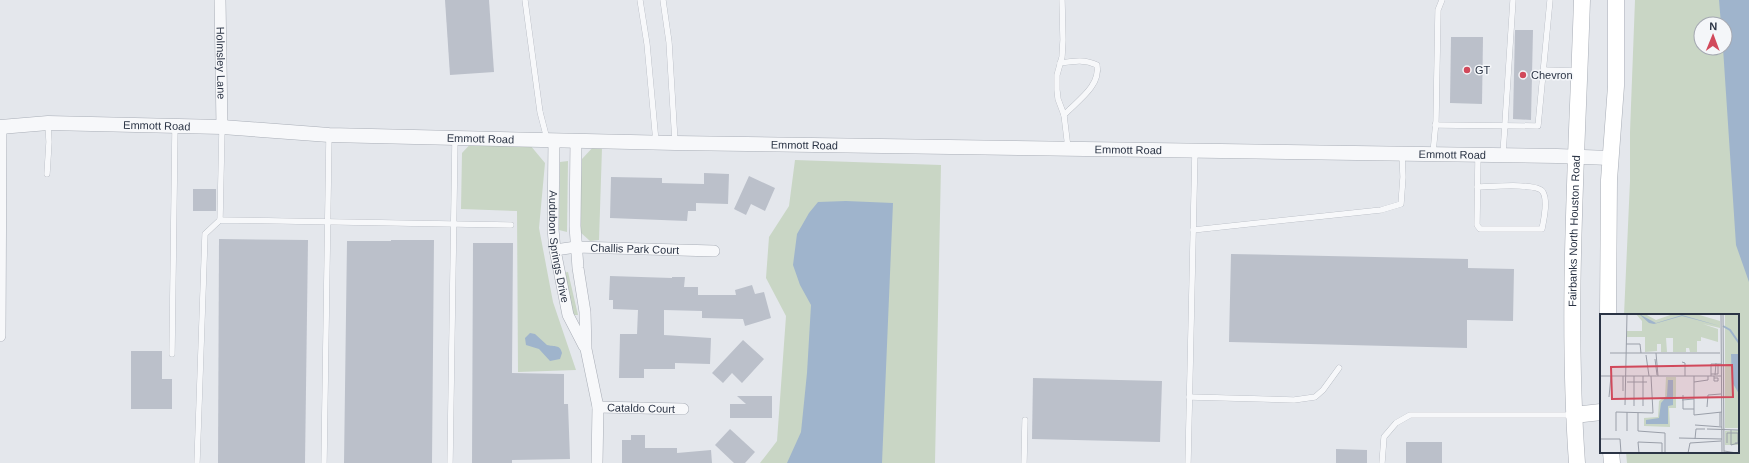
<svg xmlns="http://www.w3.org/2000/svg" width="1749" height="463" font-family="Arial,sans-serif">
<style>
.green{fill:#c9d6c5;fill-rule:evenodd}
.water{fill:#9fb4cc}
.building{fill:#bbc0ca}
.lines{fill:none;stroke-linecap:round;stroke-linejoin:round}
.service-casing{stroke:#a9aeb7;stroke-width:6}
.minor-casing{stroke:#a9aeb7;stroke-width:12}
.tertiary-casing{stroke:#a9aeb7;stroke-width:15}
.secondary-casing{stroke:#a9aeb7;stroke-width:17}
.service{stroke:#f7f8fa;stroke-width:5.5}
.minor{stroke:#f7f8fa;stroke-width:11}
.tertiary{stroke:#f7f8fa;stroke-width:14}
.secondary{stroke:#fff;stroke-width:16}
.poi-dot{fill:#d1495b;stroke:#f4f6f9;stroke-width:1.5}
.labels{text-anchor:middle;stroke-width:3;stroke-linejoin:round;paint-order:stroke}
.street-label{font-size:11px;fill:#2b3445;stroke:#f4f6f9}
.poi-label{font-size:11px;fill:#2b3445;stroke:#f4f6f9;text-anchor:start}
.inset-river{fill:none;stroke:#9fb4cc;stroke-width:2}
.inset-road{fill:none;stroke:#9a9fa9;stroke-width:1}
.view{fill:#d1495b;fill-opacity:0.15;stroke:#d1495b;stroke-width:2}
.inset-edge{fill:none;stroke:#2b3445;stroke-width:2}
</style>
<rect width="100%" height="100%" fill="#e4e7ec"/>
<g class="green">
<path d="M1635,0H1749V463H1627L1626,452H1738V315H1624L1630,181V132ZM1701,24H1725V48H1701Z"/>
<polygon points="476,138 530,145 545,163 539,228 553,302 576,370 518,372 517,211 461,209 462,153"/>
<polygon points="595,145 602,148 599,240 590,241 579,231 582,159"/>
<polygon points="795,160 941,165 935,463 760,463 777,441 786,316 766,278 769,237 789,206"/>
<polygon points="568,161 567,232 559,230 560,162"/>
<polygon points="568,272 578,315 573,315 563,273"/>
</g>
<g class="water">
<polygon points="1719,0 1749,0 1749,282 1736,245 1723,48 1725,48 1725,24 1721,24"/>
<polygon points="846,201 893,203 882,463 787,463 801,432 807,373 811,305 800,285 793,265 797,234 809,213 818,202"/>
<path d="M530,333L535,334L547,345C554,347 560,344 562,353L560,359L550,361L539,349L526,345L525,338Z"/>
</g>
<g class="building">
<polygon points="445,0 489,0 494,72 450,75"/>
<polygon points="1515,30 1533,30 1531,120 1513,119"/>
<polygon points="1451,37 1483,37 1482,104 1450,103"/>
<polygon points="704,173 729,174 728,204 696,203 696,211 688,211 687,221 610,218 611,177 662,178 662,183 704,184"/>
<polygon points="749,176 775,188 765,211 751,204 746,215 734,209"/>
<rect x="193" y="189" width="23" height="22"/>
<polygon points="219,239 308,240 305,463 218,463"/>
<polygon points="391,240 434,240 432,463 344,463 347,241 391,241"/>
<polygon points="473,243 513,243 512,373 564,374 564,404 568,404 570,459 512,460 512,463 472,463"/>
<polygon points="1231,254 1468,259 1468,268 1514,269 1513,321 1467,320 1467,348 1229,342"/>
<polygon points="610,276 672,278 672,277 685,277 684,287 698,287 698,295 736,295 735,290 752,285 755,294 764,292 771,318 745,326 743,319 702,318 702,311 664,310 664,335 711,338 710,364 675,363 675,369 644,369 644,378 619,378 620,334 637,334 638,310 613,309 613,300 609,300"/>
<polygon points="743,340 764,359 742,383 732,373 723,383 712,373"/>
<polygon points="131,351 162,351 162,379 172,379 172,409 131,409"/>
<polygon points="1033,378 1162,381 1160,442 1032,439"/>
<polygon points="737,396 772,396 772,418 730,418 730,404 746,404"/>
<polygon points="730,429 755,452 745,463 734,463 715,445"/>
<polygon points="631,435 645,435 645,448 677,448 677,453 711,450 712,463 622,463 622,440 631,440"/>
<rect x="1406" y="442" width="36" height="21"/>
<polygon points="1336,449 1367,450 1367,463 1336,463"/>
</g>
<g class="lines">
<defs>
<g id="service">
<polyline points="525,0 540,112 547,139"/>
<polyline points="640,0 647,44 656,142"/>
<polyline points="663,0 669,42 675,142"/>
<polyline points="1062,0 1063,40 1062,57 1057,75 1057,90 1058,99 1064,115 1068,148"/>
<path d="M1060,63C1074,61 1084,59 1097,65C1101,86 1077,101 1064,115"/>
<polyline points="1544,70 1578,71"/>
<polyline points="1435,125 1538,126 1550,0"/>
<polyline points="1433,153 1436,121 1438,10 1442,0"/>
<polyline points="1503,154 1513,0"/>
<polyline points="47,174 49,142 48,124"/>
<path d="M1477,187C1489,187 1537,182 1543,192C1548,201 1544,219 1542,229H1480L1477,225L1478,155"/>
<polyline points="220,220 222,128"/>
<polyline points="1193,230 1381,210 1401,204 1403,177 1402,154"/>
<polyline points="172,354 175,126"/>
<polyline points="1189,397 1294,400 1315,397 1323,390 1339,368"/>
<polyline points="197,463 205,234 220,220 511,225"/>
<polyline points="324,463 329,135"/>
<polyline points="450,463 455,138"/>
<polyline points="1024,463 1025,420"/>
<polyline points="1188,463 1195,150"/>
<polyline points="1382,463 1384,437 1396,423 1410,415 1572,415"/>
</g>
<g id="minor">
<path id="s1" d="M220,0L222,127"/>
<path id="s2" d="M554,140L553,229L555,250L568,315L584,346"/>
<polyline points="576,140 575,226 578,268 585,312 586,349 598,407 597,463"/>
<path id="s3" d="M555,250L576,247L714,251"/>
<polyline points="0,336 1,127"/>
<path id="s4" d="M598,407L683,409"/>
</g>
<g id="tertiary">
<path id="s5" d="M0,127L48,123L222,127L329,135L675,143L1557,156L1610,158"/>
</g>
<g id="secondary">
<polyline points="1608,315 1609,180 1616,86 1616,0"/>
<polyline points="1574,415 1601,412"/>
<polyline points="1611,452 1612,463"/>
<path id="s6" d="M1577,463C1566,309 1577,154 1582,0"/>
</g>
</defs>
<use href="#service" class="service-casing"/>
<use href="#minor" class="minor-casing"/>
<use href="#tertiary" class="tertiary-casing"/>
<use href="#secondary" class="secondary-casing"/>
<use href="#service" class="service"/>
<use href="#minor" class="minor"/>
<use href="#tertiary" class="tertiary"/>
<use href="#secondary" class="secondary"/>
</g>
<g class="poi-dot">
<circle cx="1467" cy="70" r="4"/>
<circle cx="1523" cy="75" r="4"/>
</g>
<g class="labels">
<g class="street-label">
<text dy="4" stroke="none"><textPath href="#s1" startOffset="63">Holmsley Lane</textPath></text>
<text dy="4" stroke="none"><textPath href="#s5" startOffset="157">Emmott Road</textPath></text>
<text dy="4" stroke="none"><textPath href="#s5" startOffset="481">Emmott Road</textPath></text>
<text dy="4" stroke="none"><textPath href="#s5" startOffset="805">Emmott Road</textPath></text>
<text dy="4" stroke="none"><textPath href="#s5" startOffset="1129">Emmott Road</textPath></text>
<text dy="4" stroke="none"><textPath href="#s5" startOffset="1453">Emmott Road</textPath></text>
<text dy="4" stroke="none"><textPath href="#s6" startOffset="232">Fairbanks North Houston Road</textPath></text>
<text dy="4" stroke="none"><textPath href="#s2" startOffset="107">Audubon Springs Drive</textPath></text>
<text dy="4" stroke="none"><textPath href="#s3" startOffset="80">Challis Park Court</textPath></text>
<text dy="4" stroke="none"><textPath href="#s4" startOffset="43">Cataldo Court</textPath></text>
</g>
<g class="poi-label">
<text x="1475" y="74">GT</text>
<text x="1531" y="79">Chevron</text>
</g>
</g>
<g transform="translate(1600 314)">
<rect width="139" height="139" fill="#e4e7ec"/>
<path d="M36,0H45L56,6L73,0H96L120,7V14L103,10L118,15V28L101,23V27H97V38H90L89,34H86V38H73V24H66L67,38H61V30H57V37L45,38V23H27V17H42V7ZM125,0H139V114H125ZM66,63H76V94H69L70,113L44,112V104L58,103L59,87L65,83ZM139,116V131H125V117Z" fill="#c9d6c5"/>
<path d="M39,0L56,9L82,1L120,12L82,2L54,10L49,9ZM131,40H139V80L132,68ZM68,66H73V91L68,92V110H46V106L59,104L61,89L67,82Z" fill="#9fb4cc"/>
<path class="inset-river" d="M123,12L130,16L139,29"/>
<path class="inset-road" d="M121,0L122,139M123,0L124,139M26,30H40L41,39M10,39H120M56,39L58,62M46,41L49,62M55,45L57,61M82,48L85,49V62M111,60H118V50M115,61L116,49M0,62H121M23,62V77M34,62V92M43,62V92M94,62V101L122,98M111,62V50H121M114,62V67H118V64H114M27,68H47M94,68L108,66V62M83,81V95H94M9,83L11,62M82,86L94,85M25,91L27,0M107,93L108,81L121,80M120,98V112M38,99V117L65,119V139M95,111L122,113M107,115L139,116M131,116V131L138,129M16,117V98L53,99L51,62M27,117V98M79,124L122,125M0,125H20L21,139M95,125L96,115H105M127,129V119H138M135,129H138V119M124,137L137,139M39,139L38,128L62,129V139M88,139L90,129L121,127"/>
<path class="view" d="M132,51L133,83L12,85L11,53Z"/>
<rect width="139" height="139" class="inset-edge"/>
</g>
<g transform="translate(1713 36) rotate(1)"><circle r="19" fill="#f4f6f9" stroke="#a4a8b1"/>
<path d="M0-3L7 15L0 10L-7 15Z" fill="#d1495b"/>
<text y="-6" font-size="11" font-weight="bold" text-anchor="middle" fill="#2b3445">N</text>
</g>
</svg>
